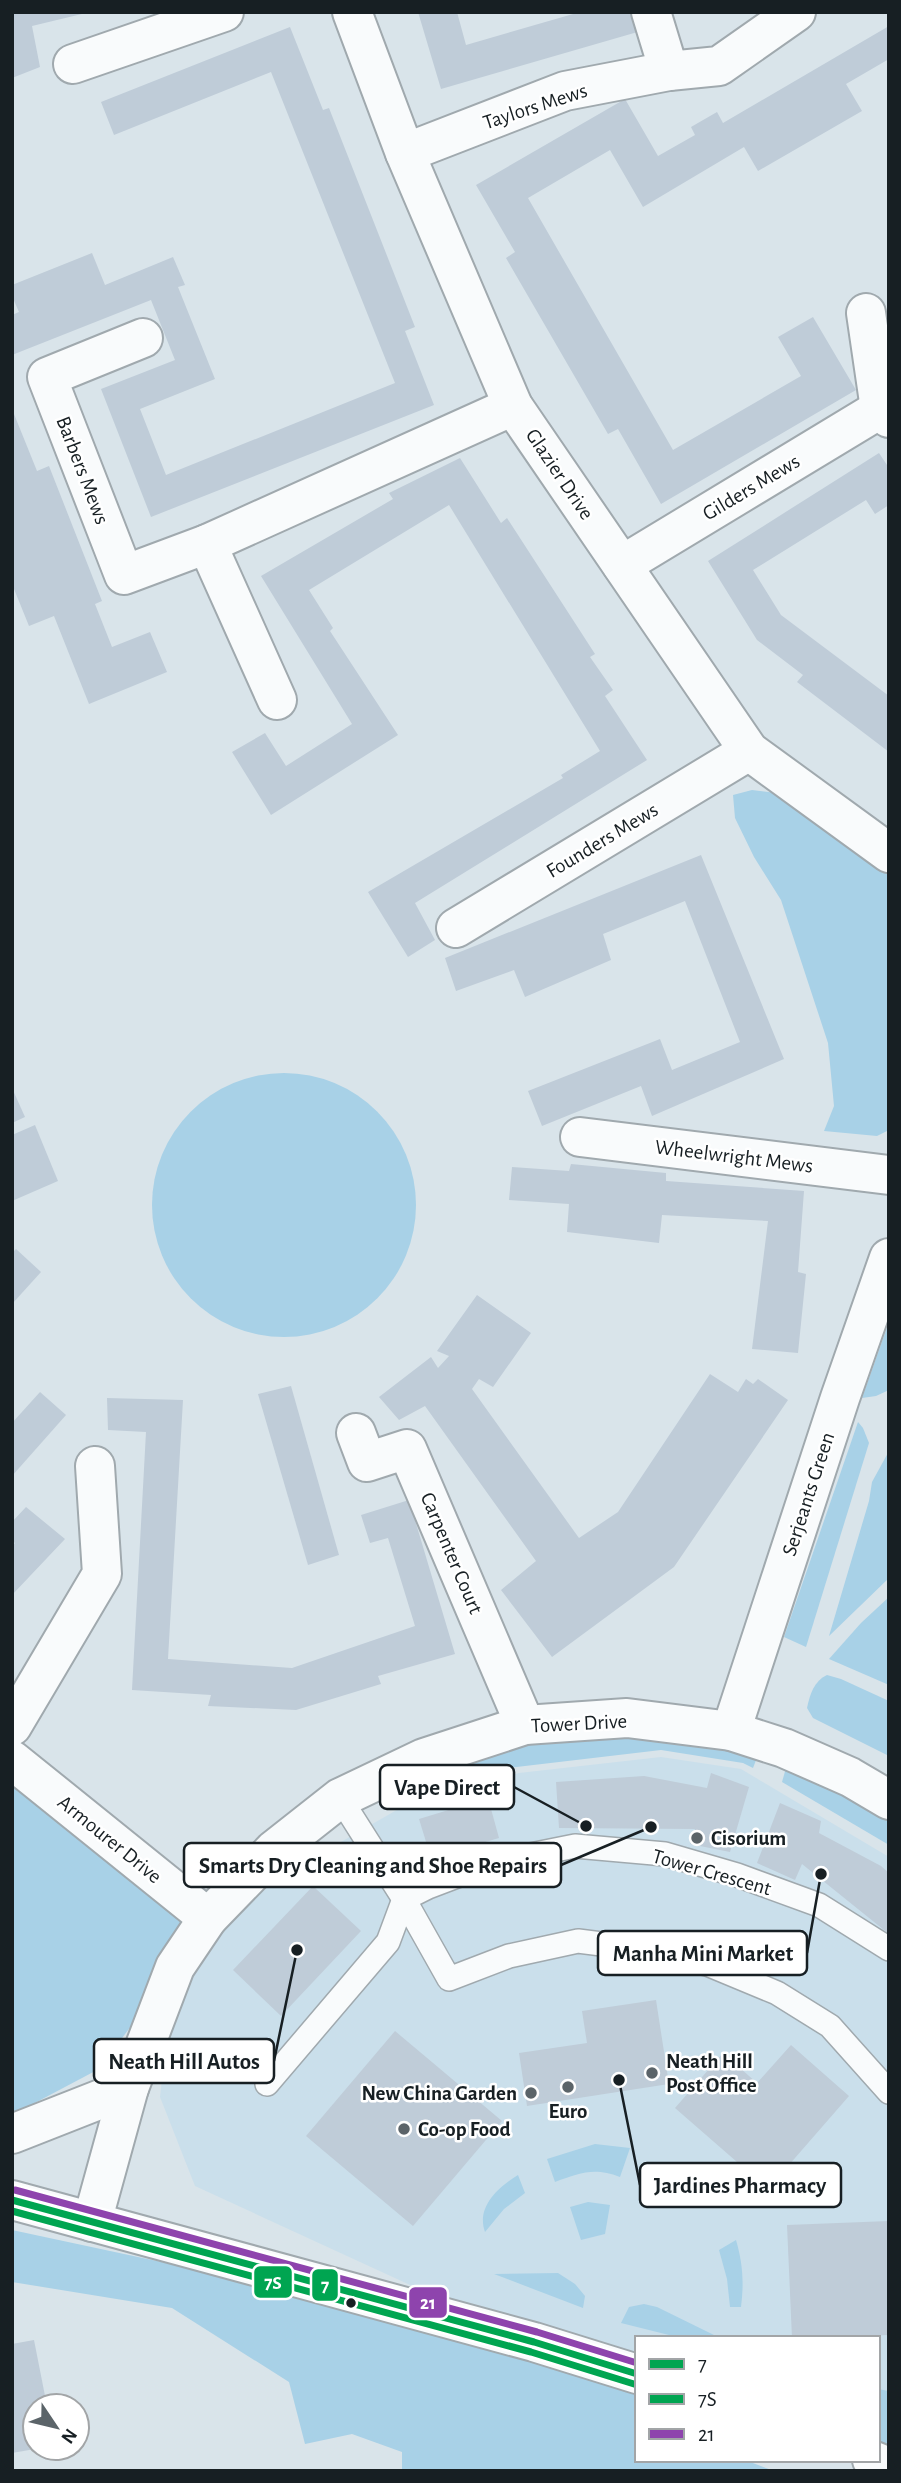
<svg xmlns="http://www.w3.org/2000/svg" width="901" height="2483" font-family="'Alegreya Sans',sans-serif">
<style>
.built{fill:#cadfeb}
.green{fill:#a8d1e7}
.building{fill:#bfccd8}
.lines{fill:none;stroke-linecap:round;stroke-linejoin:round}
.service-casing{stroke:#a0a9ae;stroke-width:26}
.minor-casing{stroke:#a0a9ae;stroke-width:42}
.tertiary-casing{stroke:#a0a9ae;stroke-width:42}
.service{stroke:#f9fbfc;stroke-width:23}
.minor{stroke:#f9fbfc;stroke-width:38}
.tertiary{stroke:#f9fbfc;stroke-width:38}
.bus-1-casing{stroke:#fff;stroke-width:12}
.bus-2-casing{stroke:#fff;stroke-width:12}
.bus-3-casing{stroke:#fff;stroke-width:12}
.bus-1{stroke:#00a551;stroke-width:7}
.bus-2{stroke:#00a551;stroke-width:7}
.bus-3{stroke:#8e44ad;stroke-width:7}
.poi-dot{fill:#5b6469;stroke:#fff;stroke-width:2.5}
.bus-dot{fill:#171f23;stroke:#fff;stroke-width:2.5}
.labels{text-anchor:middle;stroke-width:5;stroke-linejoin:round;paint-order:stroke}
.street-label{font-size:21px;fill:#171f23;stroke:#fff}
.poi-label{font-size:21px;font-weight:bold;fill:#171f23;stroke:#fff;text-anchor:start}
.leader{fill:none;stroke:#171f23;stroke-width:2.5}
.callout-dot{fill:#171f23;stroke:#fff;stroke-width:2.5}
.callout{fill:#fff;stroke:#171f23;stroke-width:2.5}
.callout-label{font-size:23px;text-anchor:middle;font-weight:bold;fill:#171f23}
.line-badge{stroke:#fff;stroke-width:2.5}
.badge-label{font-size:19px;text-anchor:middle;font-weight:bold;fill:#fff}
</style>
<rect width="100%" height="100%" fill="#d9e4ea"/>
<polygon class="built" points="661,1757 741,1769 889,1857 889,2391 878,2389 878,2338 637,2338 637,2374 534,2342 195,2186 160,2097 175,1967 208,1918 402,1807 519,1773"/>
<g class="green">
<polygon points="752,790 785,794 889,871 889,1130 877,1136 824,1131 834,1106 828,1043 781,900 754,857 735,818 733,795"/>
<circle cx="284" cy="1205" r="132"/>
<polygon points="889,1322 889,1390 876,1396 862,1398"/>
<polygon points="858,1422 863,1428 869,1443 806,1647 784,1637"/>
<polygon points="889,1451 889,1578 829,1636 869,1501 872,1482"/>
<polygon points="889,1597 889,1685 829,1659 861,1623"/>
<path d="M827,1675L841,1679L889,1701V1756L813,1718L807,1708C810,1694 814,1681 827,1675Z"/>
<polygon points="629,1730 758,1755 753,1768 743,1763 661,1750 508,1768 435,1789 449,1766 506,1746"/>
<polygon points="12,1760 208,1918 175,1967 99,2069 12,2115"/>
<polygon points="786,1768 889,1811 889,1845 782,1782"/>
<path d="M595,2144L630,2148L620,2177C594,2167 580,2173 555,2182L547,2159Z"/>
<path d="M518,2175L525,2193L504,2209L485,2232C476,2207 498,2187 518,2175Z"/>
<polygon points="588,2202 610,2205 605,2234 581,2240 570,2207"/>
<polygon points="12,2230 534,2342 637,2374 637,2460 745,2460 774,2471 402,2471 402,2452 352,2434 305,2444 289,2382 172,2308 12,2282"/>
<path d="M736,2240C743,2264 744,2283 741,2307H730L727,2279L719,2250Z"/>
<polygon points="558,2273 575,2284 585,2296 583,2308 494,2274"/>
<polygon points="644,2304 657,2307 714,2335 739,2338 681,2338 621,2323 629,2307"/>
<polygon points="878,2389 889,2391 889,2467 878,2460"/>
</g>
<g class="building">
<polygon points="12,12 86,12 86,13 32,26 40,67 12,78"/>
<polygon points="418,12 457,12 466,45 580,12 635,12 641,31 441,89"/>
<polygon points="889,26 889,59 846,84 862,111 758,171 744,147 643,207 610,150 528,198 673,450 801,376 778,337 813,317 856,390 661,504 618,429 608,434 506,258 515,252 476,185 625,99 658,156 695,135 691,127 717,112 723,123"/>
<polygon points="290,27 323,110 329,108 415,327 405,331 434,405 151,517 101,389 175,360 151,300 12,355 12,315 19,312 12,296 12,285 92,253 105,285 173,257 185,285 178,287 215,379 140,409 166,475 395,383 271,72 114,135 101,102"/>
<polygon points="12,409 37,471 49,466 102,601 95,604 112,647 150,632 167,672 89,704 54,616 29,626 12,584"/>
<polygon points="879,453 889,468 889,505 875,514 866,500 753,570 781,615 889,696 889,752 797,682 803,675 757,640 708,561"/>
<polygon points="460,458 501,523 507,518 595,654 590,657 613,690 605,696 647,760 415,903 435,940 408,957 368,892 563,778 561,775 600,751 449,505 309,590 333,628 330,631 398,735 271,815 232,752 265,733 286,766 352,724 261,576 393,499 389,493"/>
<polygon points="701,855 784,1059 652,1116 641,1086 542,1126 528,1091 660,1039 672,1070 740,1042 685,901 603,934 611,960 525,997 514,970 456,991 445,958"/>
<polygon points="12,1088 25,1117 12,1123"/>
<polygon points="35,1125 58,1181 12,1201 12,1135"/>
<polygon points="571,1164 666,1173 666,1181 804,1191 798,1272 806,1274 798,1353 752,1349 768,1221 662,1215 659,1243 567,1232 569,1204 509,1200 512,1167 569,1171"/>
<polygon points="16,1249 41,1272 12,1304 12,1253"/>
<polygon points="477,1295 531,1333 493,1387 479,1379 472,1389 579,1538 618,1512 710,1374 738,1392 746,1379 753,1384 758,1379 788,1400 674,1567 552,1657 501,1590 536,1561 425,1406 399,1420 379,1397 431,1357 438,1368 449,1356 437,1351"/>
<polygon points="291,1386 339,1555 308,1565 258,1394"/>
<polygon points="40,1392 66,1415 12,1476 12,1423"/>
<polygon points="107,1398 183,1400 168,1659 292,1668 415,1626 388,1538 370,1543 361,1515 409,1500 455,1654 378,1676 381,1684 296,1710 208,1706 211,1695 132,1690 146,1432 108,1430"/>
<polygon points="26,1507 65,1539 12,1595 12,1546 15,1543 12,1541 12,1522"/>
<polygon points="711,1773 749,1787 730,1852 690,1844 695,1829 559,1828 556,1782 644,1776 707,1788"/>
<polygon points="488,1798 499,1838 431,1858 419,1819"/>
<polygon points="780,1803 821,1821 819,1833 881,1866 889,1873 889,1934 802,1864 795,1880 757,1863"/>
<polygon points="313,1886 361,1931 281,2016 233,1970"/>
<polygon points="656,2000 669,2084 527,2106 519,2053 587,2043 582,2011"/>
<polygon points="395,2031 502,2121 413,2226 306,2136"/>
<polygon points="791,2045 849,2096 768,2189 675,2108 723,2053 757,2083"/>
<polygon points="889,2221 889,2335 792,2338 787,2225"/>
<polygon points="34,2340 47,2406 35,2406 35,2449 12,2453 12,2344"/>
</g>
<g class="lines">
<defs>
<g id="service">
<polyline points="340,1798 404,1899 449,1979 509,1956 578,1941 649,1950 707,1964 777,1993 830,2026 889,2092"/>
<polyline points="267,2084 388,1942 404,1899 428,1887 491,1863 575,1846 665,1854 737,1875 819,1905 889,1949"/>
</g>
<g id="minor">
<polyline points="352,12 405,153 513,406 749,751 889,853"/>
<polyline points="651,12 669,71"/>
<polyline points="73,64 224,12"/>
<polyline points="405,153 565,91 669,71 719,66 796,12"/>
<polyline points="866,313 880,409 889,418"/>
<polyline points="143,338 47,377 124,575 207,544 513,406"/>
<polyline points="207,544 277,700"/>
<polyline points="622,565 880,409"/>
<polyline points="456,928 749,751"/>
<polyline points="580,1137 889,1175"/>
<polyline points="356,1433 367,1462 407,1449 525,1725"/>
<polyline points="12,1726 102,1574 95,1466"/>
<polyline points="731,1731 840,1398 889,1258"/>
<polyline points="12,1760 208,1918"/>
<polyline points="12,2134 129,2088"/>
<polyline points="92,2222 129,2088 175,1967 208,1918 274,1850 340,1798 424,1758 525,1725 627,1718 731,1731 784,1748 850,1777 889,1800"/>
</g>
<g id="tertiary">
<polyline points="12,2200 534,2342 637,2374"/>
<polyline points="872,2460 889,2467"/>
</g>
</defs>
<use href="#service" class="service-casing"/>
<use href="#minor" class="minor-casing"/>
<use href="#tertiary" class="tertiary-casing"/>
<use href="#service" class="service"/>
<use href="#minor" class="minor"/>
<use href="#tertiary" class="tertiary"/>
<defs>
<polyline id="bus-1" points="12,2200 534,2342 637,2374"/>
<polyline id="bus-2" points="12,2211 531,2352 634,2384"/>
<polyline id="bus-3" points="15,2190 537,2332 637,2363"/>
</defs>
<use href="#bus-1" class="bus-1-casing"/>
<use href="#bus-2" class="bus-2-casing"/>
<use href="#bus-3" class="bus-3-casing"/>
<use href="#bus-1" class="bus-1"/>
<use href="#bus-2" class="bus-2"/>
<use href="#bus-3" class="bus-3"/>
</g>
<g class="poi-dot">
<circle cx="697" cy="1838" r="7"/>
<circle cx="652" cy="2073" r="7"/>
<circle cx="568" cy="2087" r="7"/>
<circle cx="531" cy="2093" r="7"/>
<circle cx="404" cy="2129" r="7"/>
</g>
<circle class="bus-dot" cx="351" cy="2303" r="6"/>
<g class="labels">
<g class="street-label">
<text transform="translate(535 106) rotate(-18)" y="7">Taylors Mews</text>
<text transform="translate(83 470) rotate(69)" y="7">Barbers Mews</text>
<text transform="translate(560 474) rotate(56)" y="7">Glazier Drive</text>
<text transform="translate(751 487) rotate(-31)" y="7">Gilders Mews</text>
<text transform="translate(602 840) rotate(-31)" y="7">Founders Mews</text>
<text transform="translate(734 1156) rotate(7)" y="7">Wheelwright Mews</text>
<text transform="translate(808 1494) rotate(-72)" y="7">Serjeants Green</text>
<text transform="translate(452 1553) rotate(67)" y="7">Carpenter Court</text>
<text transform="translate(579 1723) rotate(-3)" y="7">Tower Drive</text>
<text transform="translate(110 1839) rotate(39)" y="7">Armourer Drive</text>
<text transform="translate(712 1872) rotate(16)" y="7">Tower Crescent</text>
</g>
<g class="poi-label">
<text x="711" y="1845">Cisorium</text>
<text x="666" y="2068">Neath Hill<tspan x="666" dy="24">Post Office</tspan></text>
<text x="517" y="2100" text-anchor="end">New China Garden</text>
<text x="568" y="2118" text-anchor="middle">Euro</text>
<text x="418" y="2136">Co-op Food</text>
</g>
</g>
<path class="leader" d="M586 1826L514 1787M651 1827L561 1865M821 1874L807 1953M297 1950L274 2061M619 2080L640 2185"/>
<g class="callout-dot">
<circle cx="586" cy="1826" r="7"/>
<circle cx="651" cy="1827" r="7"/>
<circle cx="821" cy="1874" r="7"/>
<circle cx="297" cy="1950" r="7"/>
<circle cx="619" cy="2080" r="7"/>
</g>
<g class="callout">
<rect x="380" y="1765" width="134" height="44" rx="7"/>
<rect x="184" y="1843" width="377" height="44" rx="7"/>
<rect x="598" y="1931" width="209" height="44" rx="7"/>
<rect x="94" y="2039" width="180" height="44" rx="7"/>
<rect x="640" y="2163" width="201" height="44" rx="7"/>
</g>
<g class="callout-label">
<text x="447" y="1795">Vape Direct</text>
<text x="373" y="1873">Smarts Dry Cleaning and Shoe Repairs</text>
<text x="703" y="1961">Manha Mini Market</text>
<text x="184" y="2069">Neath Hill Autos</text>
<text x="740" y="2193">Jardines Pharmacy</text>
</g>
<g class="line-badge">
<rect x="253" y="2265" width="40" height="34" rx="7" fill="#00a551"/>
<rect x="311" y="2268" width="28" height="34" rx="7" fill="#00a551"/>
<rect x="408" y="2286" width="40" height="33" rx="7" fill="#8e44ad"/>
</g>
<g class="badge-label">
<text x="273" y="2289">7S</text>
<text x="325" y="2292">7</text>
<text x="428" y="2309">21</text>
</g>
<rect width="901" height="2483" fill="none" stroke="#171f23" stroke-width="28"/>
<rect x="635" y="2336" width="245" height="126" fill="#ffffff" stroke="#a2a5a7" stroke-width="2"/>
<rect x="649" y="2359" width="35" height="10" fill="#00a551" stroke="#a2a5a7" stroke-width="2"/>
<text x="698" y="2371" font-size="21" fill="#171f23">7</text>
<rect x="649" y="2394" width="35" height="10" fill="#00a551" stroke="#a2a5a7" stroke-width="2"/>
<text x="698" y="2406" font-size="21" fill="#171f23">7S</text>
<rect x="649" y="2429" width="35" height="10" fill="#8e44ad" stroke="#a2a5a7" stroke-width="2"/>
<text x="698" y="2441" font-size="21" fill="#171f23">21</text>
<g transform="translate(56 2427) rotate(125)"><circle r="33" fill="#ffffff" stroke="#a2a5a7" stroke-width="2"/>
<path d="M0-5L12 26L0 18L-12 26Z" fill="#5b6469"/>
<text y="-10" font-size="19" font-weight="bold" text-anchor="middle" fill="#171f23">N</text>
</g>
</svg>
